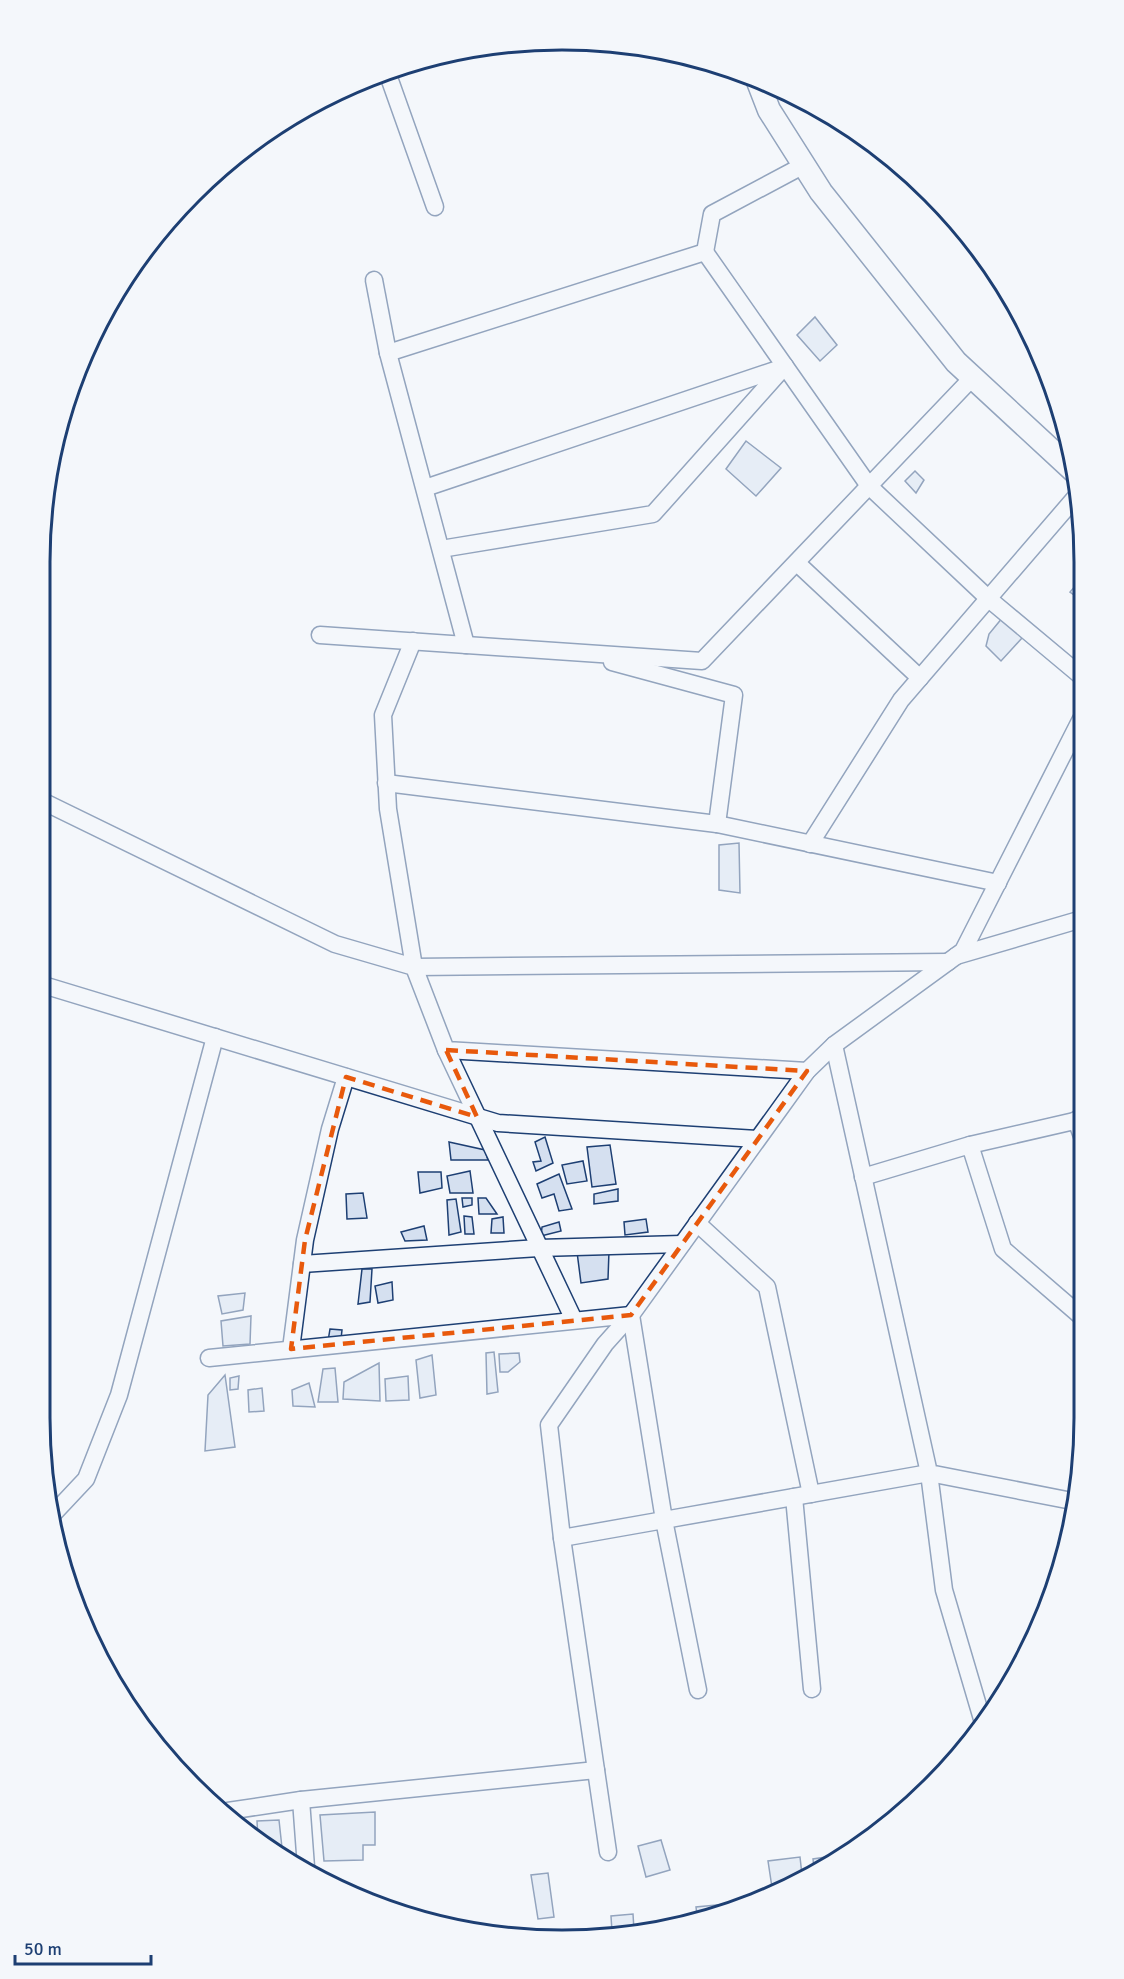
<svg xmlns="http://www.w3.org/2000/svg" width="1124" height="1979" font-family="Signika,sans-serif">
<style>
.building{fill:#d5e0f0;stroke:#1d3f73;stroke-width:1.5}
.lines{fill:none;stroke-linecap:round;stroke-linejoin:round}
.minor-casing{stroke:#1d3f73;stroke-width:19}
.secondary-casing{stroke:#1d3f73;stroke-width:25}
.minor{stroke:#f4f7fb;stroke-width:16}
.secondary{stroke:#f4f7fb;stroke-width:22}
.marked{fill:none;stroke:#e8590c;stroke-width:4.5;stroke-dasharray:12 8;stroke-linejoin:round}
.rim{fill:none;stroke:#1d3f73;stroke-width:3}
</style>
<rect width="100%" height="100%" fill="#f4f7fb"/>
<g class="building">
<polygon points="815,317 837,345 820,361 797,335"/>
<polygon points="746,441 781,468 756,496 726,469"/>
<polygon points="915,471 924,480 916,493 905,481"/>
<polygon points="1081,579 1081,600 1070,592"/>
<polygon points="1003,617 1022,638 1001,661 986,646 989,634"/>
<polygon points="739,843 740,893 719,890 719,845"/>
<polygon points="545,1137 553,1163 536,1171 533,1162 541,1161 535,1142"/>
<polygon points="449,1142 485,1150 488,1160 451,1160"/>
<polygon points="610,1145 616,1184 592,1187 587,1147"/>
<polygon points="583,1161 587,1181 567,1184 562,1165"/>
<polygon points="470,1171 473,1193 450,1193 447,1176"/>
<polygon points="418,1172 441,1172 442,1188 420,1193"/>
<polygon points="559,1174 572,1209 559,1211 554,1194 542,1198 537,1184"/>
<polygon points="618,1189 618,1201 594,1204 594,1194"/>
<polygon points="363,1193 367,1218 347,1219 346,1194"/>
<polygon points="462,1198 472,1198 472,1205 463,1207"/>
<polygon points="478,1198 486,1198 497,1214 479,1214"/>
<polygon points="456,1199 461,1232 449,1235 447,1200"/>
<polygon points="464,1216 472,1217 474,1234 465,1234"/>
<polygon points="503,1217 504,1233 491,1233 492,1219"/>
<polygon points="646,1219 648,1232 625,1235 624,1222"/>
<polygon points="559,1222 561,1231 541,1236 542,1227"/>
<polygon points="424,1226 427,1240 405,1241 401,1232"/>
<polygon points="609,1251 608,1279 581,1283 577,1252"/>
<polygon points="362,1269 372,1269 370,1302 358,1304"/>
<polygon points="392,1282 393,1300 378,1303 375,1286"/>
<polygon points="245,1293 243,1310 222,1314 218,1296"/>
<polygon points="251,1316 250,1344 223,1346 221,1321"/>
<polygon points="330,1329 342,1330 341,1339 328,1341"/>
<polygon points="494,1352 498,1392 487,1394 486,1353"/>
<polygon points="519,1353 520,1362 508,1372 500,1372 499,1354"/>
<polygon points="432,1355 436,1395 420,1398 416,1360"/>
<polygon points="379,1363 380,1401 343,1399 344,1382"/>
<polygon points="335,1368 338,1402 318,1402 323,1369"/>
<polygon points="225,1375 235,1447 205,1451 208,1395"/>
<polygon points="239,1376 238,1389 230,1390 230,1378"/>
<polygon points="408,1376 409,1400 386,1401 385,1379"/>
<polygon points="309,1383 315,1407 293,1406 292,1390"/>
<polygon points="262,1388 264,1411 249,1412 248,1390"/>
<polygon points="375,1812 375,1845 363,1845 363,1860 324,1861 320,1815"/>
<polygon points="279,1820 283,1857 271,1852 258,1840 257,1821"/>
<polygon points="661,1840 670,1870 646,1877 638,1846"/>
<polygon points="833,1856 814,1868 813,1859"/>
<polygon points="800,1857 802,1875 773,1894 768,1861"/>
<polygon points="548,1873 554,1917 538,1919 531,1875"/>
<polygon points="737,1903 737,1906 697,1915 696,1907"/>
<polygon points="633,1914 634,1930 596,1939 583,1938 582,1934 612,1932 611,1916"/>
</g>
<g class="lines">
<defs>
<g id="minor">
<polyline points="387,72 435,207"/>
<polyline points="705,252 869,486 990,600 1081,676"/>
<polyline points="374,280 388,353"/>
<polyline points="425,488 784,367"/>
<polyline points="441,549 653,514 785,366"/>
<polyline points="797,563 920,678"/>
<polyline points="320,635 702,661 973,377"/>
<polyline points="413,641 383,715 388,809 414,967 948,962"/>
<polyline points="466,645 388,353 705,252 712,214 804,165"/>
<polyline points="612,662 734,695 717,824"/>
<polyline points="386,783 717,824 998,883"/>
<polyline points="40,800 335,944 414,967 446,1050 807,1071"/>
<polyline points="810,844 901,700 1080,492"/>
<polyline points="956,956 1082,919"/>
<polyline points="40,984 498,1123 757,1139"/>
<polyline points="834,1045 929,1473 1072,1501 1074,1499"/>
<polyline points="446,1050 574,1320"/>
<polyline points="1076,1120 1083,1139"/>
<polyline points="970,1145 1083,1119"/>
<polyline points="863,1177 970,1145 1003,1249 1083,1318"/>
<polyline points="697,1223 767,1287 811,1494"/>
<polyline points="302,1264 539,1248 682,1244"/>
<polyline points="631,1315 664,1520 929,1473 944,1590 982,1719"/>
<polyline points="291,1349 305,1240 330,1129 346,1077"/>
<polyline points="209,1358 631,1315"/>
<polyline points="794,1497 812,1689"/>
<polyline points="55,1512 86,1479 119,1395 215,1037"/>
<polyline points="562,1538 664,1520 698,1690"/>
<polyline points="301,1800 306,1867"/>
<polyline points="228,1811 301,1800 596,1770"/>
<polyline points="608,1852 562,1538 549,1425 605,1344 631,1315 807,1071 834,1045 963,951 1081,719"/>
</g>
<polyline id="secondary" points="757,79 769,110 821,192 956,362 1076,473"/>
</defs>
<use href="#minor" class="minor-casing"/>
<use href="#secondary" class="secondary-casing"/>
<use href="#minor" class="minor"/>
<use href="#secondary" class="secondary"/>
</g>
<path d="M0 0H1124V1979H0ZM446,1050L807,1071L631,1315L291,1349L305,1240L346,1077L477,1117Z" fill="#f4f7fb" fill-opacity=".55" fill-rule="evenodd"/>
<path class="marked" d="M446,1050L807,1071L631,1315L291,1349L305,1240L346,1077L477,1117Z"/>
<path d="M0 0H1124V1979H0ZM562 50H562A512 512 0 0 1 1074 562V1418A512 512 0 0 1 562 1930H562A512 512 0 0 1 50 1418V562A512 512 0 0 1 562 50Z" fill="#f4f7fb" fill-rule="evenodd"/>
<path class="rim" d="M562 50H562A512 512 0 0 1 1074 562V1418A512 512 0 0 1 562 1930H562A512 512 0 0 1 50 1418V562A512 512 0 0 1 562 50Z"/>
<path d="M15 1955v9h136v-9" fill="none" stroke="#1d3f73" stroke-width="3"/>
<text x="24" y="1955" font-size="18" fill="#1d3f73" stroke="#f4f7fb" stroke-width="4.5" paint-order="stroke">50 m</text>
</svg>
